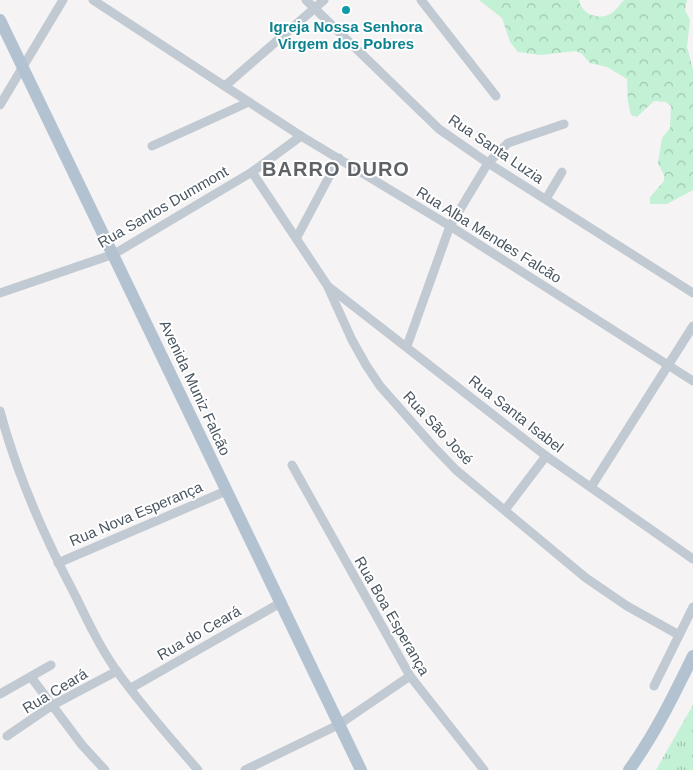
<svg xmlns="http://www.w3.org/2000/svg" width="693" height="770" font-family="Arial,sans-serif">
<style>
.grass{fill:url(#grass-tufts)}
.forest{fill:url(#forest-crowns)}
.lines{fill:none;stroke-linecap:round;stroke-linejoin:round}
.minor{stroke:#c1cad2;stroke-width:9}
.primary{stroke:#b3c2d1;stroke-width:12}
.culture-dot{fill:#0f9aa8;stroke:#fff;stroke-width:2}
.labels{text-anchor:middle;stroke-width:4;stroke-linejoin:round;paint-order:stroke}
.culture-label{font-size:15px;font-weight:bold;fill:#0d838f;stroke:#fff}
.street-label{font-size:15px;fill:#4a5661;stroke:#fff}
.district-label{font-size:20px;font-weight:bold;letter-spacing:1px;fill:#5f6368;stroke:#fff}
</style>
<defs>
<pattern id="grass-tufts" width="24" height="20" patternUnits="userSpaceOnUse" patternTransform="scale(1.25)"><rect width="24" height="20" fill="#c3f1d5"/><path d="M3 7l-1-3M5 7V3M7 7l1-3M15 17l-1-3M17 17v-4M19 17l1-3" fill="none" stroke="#a0c6b0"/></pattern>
<pattern id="forest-crowns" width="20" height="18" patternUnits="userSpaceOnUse" patternTransform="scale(1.25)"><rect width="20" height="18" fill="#c3f1d5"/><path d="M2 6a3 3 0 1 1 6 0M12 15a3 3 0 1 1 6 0" fill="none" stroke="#a0c6b0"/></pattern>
</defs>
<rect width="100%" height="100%" fill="#f5f3f3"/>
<polygon class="grass" points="693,705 693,770 656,770"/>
<path class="forest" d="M479,0H579C581,13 597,21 610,14C615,12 620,4 624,0H687L685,10L690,20L687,47L693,69V190L667,204H650V197L664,181V175L658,163L662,138L670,128L671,106L666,102L654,101L637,117L631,115L628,102L627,79L607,67L590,63L582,54L576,51L541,55L518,52L510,42L502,18Z"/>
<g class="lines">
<g class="minor">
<polyline points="93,0 301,136 450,226 693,381"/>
<polyline points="306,0 439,129 488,163 693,293"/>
<polyline points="421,0 496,96"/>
<polyline points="225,86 324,0"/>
<polyline points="0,105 63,0"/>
<polyline points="152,146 249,102"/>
<polyline points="252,172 327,285 352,340 366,365 380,386 433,446 456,470 586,578 627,606 679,635"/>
<polyline points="546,199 562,172"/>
<polyline points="297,237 339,158"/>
<polyline points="329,287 546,456 693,559"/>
<polyline points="0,293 114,254 252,172 301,136"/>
<polyline points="407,346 450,226 488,163 508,143 564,124"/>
<path d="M0,411C17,476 45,538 76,597C88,622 100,647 116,670C141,705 170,738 198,770"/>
<polyline points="292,465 410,676 484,770"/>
<polyline points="591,487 693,326"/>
<polyline points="505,510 546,456"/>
<polyline points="58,563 226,491"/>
<polyline points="31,677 82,745 105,770"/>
<polyline points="654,686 693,607"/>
<polyline points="131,688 282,602"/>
<polyline points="0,694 51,665"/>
<polyline points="7,736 51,706 117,671"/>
<polyline points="245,770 338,725 410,676"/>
</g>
<g class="primary">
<polyline points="0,20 361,770"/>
<path d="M629,770C655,734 674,695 693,656"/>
</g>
</g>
<circle class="culture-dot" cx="346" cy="10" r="5"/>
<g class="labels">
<g class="culture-label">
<text x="346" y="32">Igreja Nossa Senhora<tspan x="346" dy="17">Virgem dos Pobres</tspan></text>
</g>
<g class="street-label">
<text transform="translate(496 149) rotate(34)" y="5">Rua Santa Luzia</text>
<text transform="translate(163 207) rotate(-30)" y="5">Rua Santos Dummont</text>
<text transform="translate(489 235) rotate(32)" y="5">Rua Alba Mendes Falcão</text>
<text transform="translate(195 388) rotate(65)" y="5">Avenida Muniz Falcão</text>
<text transform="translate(516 414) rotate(38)" y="5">Rua Santa Isabel</text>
<text transform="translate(438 428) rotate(47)" y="5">Rua São José</text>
<text transform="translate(136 514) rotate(-23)" y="5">Rua Nova Esperança</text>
<text transform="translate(392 616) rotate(60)" y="5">Rua Boa Esperança</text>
<text transform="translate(199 633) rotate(-30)" y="5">Rua do Ceará</text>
<text transform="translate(55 691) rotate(-31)" y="5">Rua Ceará</text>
</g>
<g class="district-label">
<text x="336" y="176">BARRO DURO</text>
</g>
</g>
</svg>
